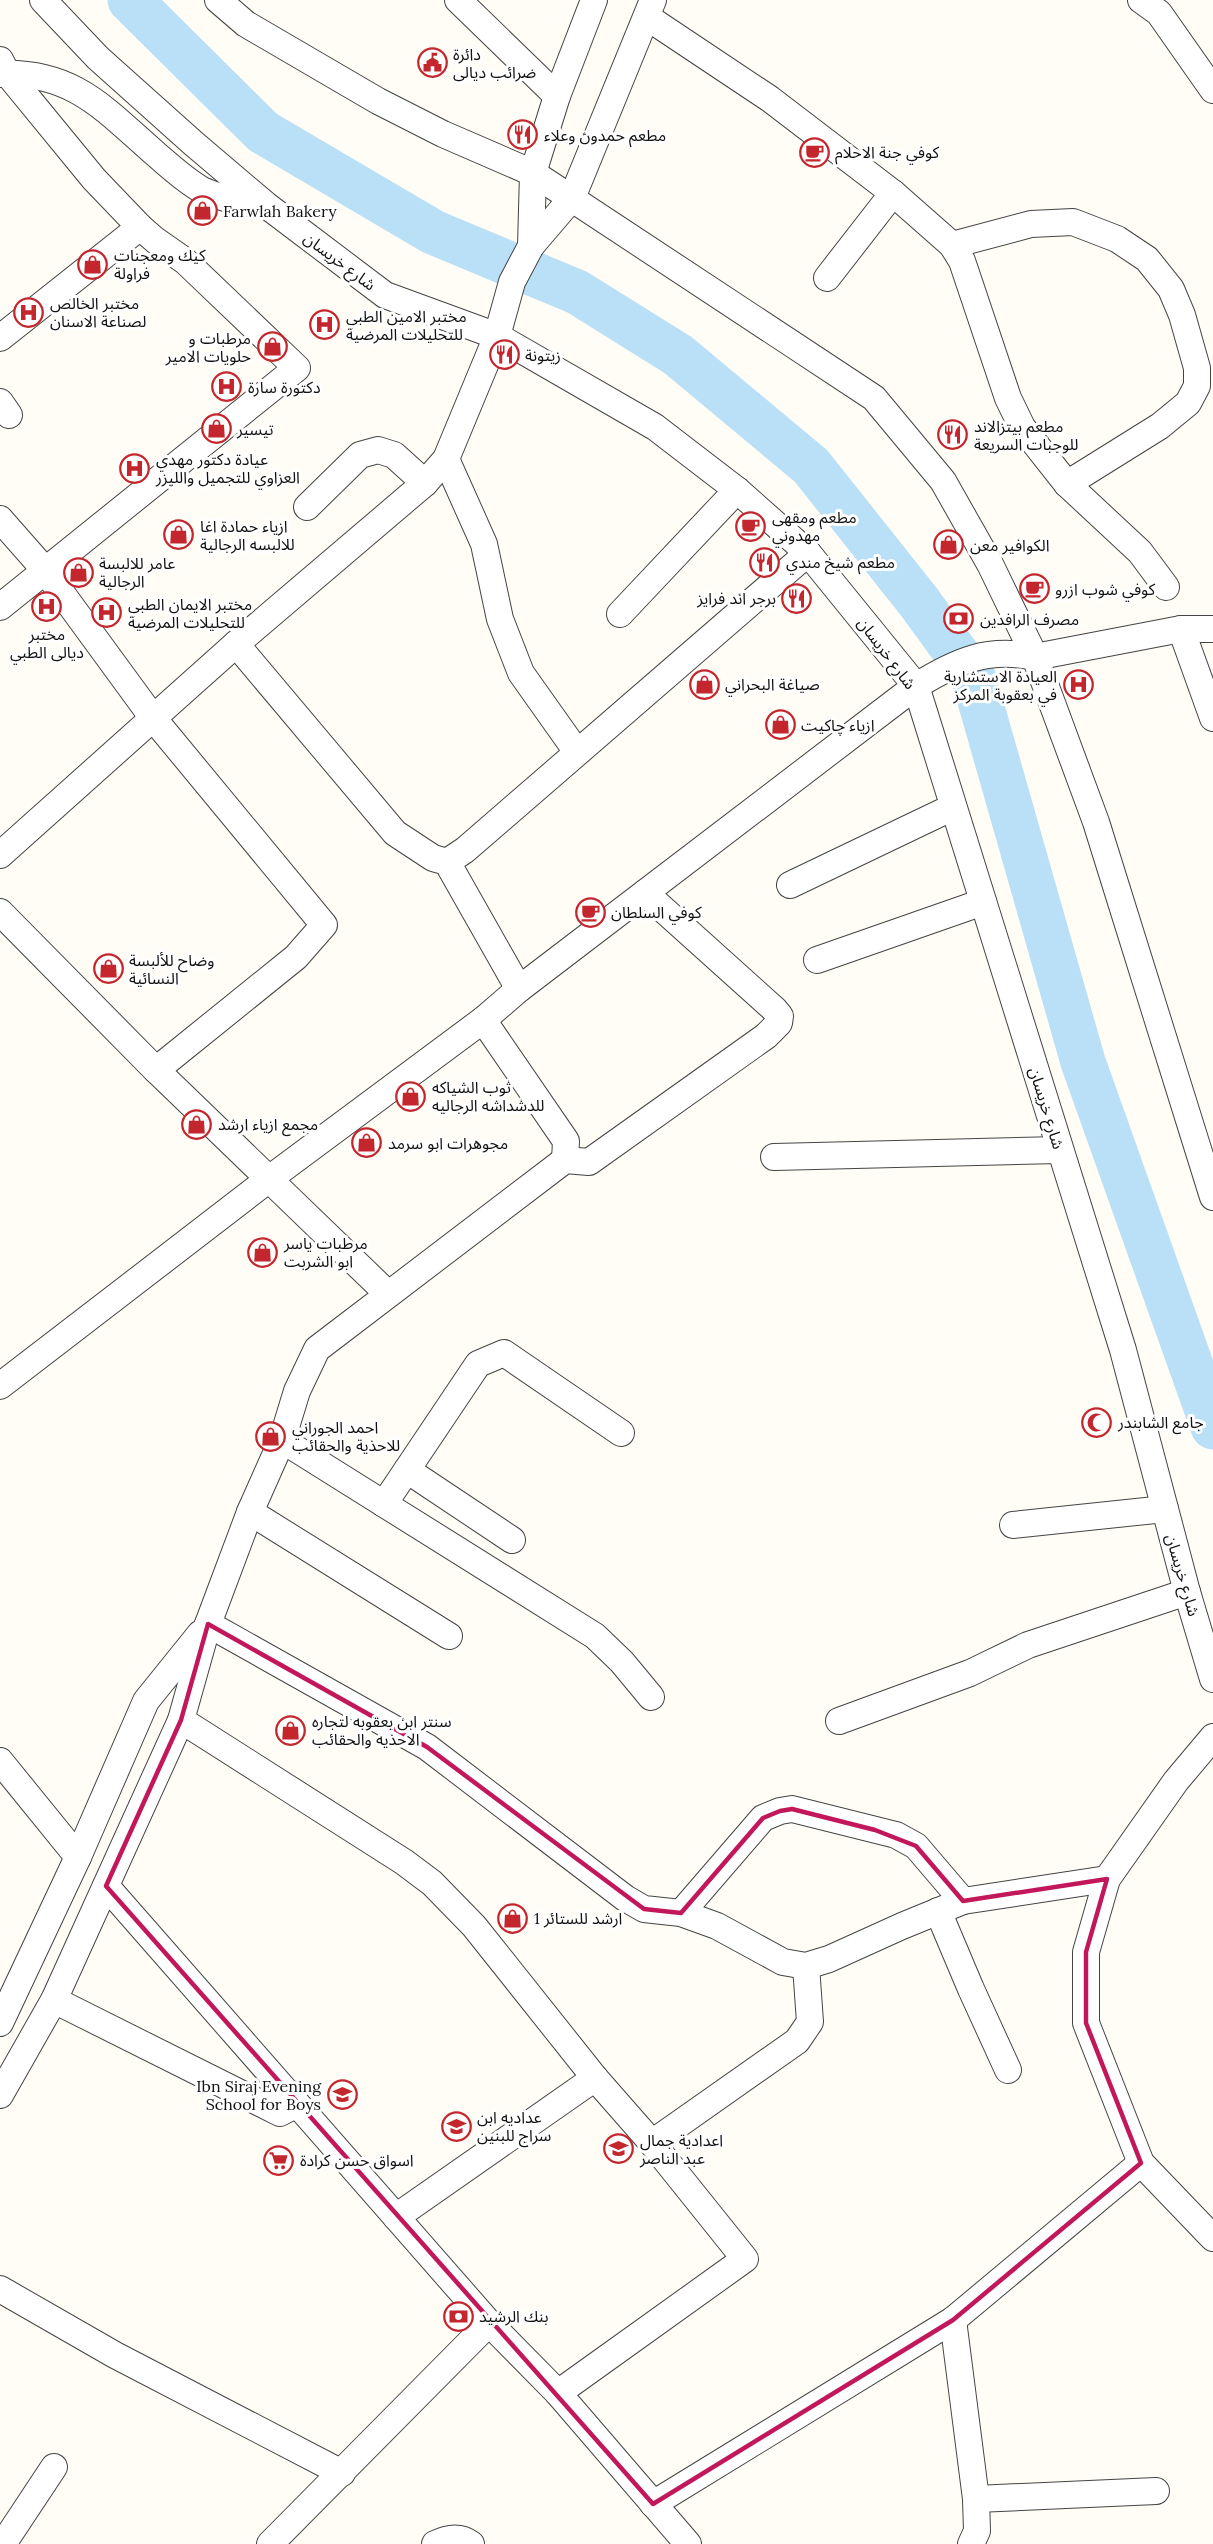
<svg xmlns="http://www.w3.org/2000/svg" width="1213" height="2544" font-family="Lora,'Noto Sans Arabic',serif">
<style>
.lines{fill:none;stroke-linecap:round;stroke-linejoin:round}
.river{stroke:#b9e0f7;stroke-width:45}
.minor-casing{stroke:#444;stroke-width:28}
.minor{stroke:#fff;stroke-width:26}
.marked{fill:none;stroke:#c2185b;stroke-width:4.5;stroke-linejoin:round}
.labels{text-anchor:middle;stroke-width:6;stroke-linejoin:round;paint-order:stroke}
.poi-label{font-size:16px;fill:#111;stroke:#fff;text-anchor:start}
.street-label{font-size:16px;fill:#111;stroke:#fff}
</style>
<rect width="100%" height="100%" fill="#fffdf5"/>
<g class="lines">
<polyline class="river" points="130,0 263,132 433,232 577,292 678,355 811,466 919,602 973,676 1083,1062 1213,1427"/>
<defs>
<g id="minor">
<polyline points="43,0 98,58 193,143 266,205 385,295 497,336 655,427 737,490 808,553 916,686 1123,1350 1187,1592 1213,1679"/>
<polyline points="218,0 246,24 378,101 443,134 533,173 874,398 943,481 990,564 1035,657 1096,822 1213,1197"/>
<polyline points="458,0 557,96"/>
<polyline points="1141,0 1159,13 1213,90"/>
<polyline points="647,17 770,99 893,193 952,245 962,261 1008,398 1022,427 1067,484 1140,552 1166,587"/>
<polyline points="0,60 7,73 94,179 140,227 155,240 185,261 297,368 0,607"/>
<path d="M0,74C75,71 106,111 158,156C172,168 186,181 202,190C222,199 243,203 265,205"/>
<polyline points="952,245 1031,224 1073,222 1117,239 1147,259 1171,289 1182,315 1197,368 1197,386 1188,403 1160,426 1067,484"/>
<polyline points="531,246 533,173 557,96 594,0"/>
<polyline points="827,278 893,193"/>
<polyline points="0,338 140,227"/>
<polyline points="0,402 9,415"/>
<polyline points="446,459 484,544 500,619 521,673 577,752"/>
<polyline points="307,507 360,455 378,450 394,455 425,483"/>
<polyline points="0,519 44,569 153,718 324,925 296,957 156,1070"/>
<polyline points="620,614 737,490"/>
<polyline points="1181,629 1213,718"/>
<polyline points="236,644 395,833 433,858 447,862 519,989"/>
<polyline points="0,855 236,644 425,483 446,459 497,336 512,282 531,246 572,198 653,0"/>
<polyline points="447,862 465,850 808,553"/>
<polyline points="790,885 953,807"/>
<polyline points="0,912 156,1070 388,1294"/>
<polyline points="817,960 983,902"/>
<polyline points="483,1020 566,1141 565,1160"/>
<polyline points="774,1157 1060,1150"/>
<path d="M0,1386L269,1179L483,1020L519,989L916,686C957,661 987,647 1035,657L1181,629H1213"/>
<polyline points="282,1440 595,1636 622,1662 651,1697"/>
<polyline points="407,1470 512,1540"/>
<polyline points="384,1504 478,1364 504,1353 621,1433"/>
<polyline points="250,1512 449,1636"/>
<polyline points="1013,1525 1165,1509"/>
<polyline points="208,1624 427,1747 625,1898 644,1909 681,1913 717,1926 783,1962 806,1966 829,1959 902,1926 963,1901 1107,1879"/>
<polyline points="181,1720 404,1862 432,1883 474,1926 595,2078 652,2143 745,2259 558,2393"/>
<polyline points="839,1721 970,1673 1028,1645 1187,1592"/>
<polyline points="1213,1737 1176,1781 1107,1879 1086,1952 1086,2023 1141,2163 1213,2238"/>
<polyline points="0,1761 78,1857"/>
<polyline points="106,1886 489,2323 558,2393 688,2544"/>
<polyline points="938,1911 971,1989 1008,2070"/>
<polyline points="681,1913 763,1818 780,1811 792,1809 896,1835 916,1846 963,1901"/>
<polyline points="54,2000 280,2113 297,2104"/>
<polyline points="0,2023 78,1857 146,1701 200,1634"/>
<polyline points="0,2095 54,2000 181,1720 208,1624 250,1512 282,1440 297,1391 317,1349 565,1160 589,1162 766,1036 779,1023 780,1016 775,1010 645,893"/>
<polyline points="652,2143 797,2041 810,2022 806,1966"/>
<polyline points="396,2217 595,2078"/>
<polyline points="0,2289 115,2355 342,2473"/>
<polyline points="953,2320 976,2499 977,2531 971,2544"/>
<polyline points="976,2499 1156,2491"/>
<polyline points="653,2504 953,2320 1141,2163"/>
<polyline points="3,2544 54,2467"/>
<polyline points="270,2544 489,2323"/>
<path d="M435,2544C447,2538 459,2535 471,2544"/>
</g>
</defs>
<use href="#minor" class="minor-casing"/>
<use href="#minor" class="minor"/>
</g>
<path class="marked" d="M208,1624L427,1747L644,1909L681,1913L763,1818L780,1811L792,1809L875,1830L916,1846L963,1901L1107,1879L1086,1952V2023L1141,2163L953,2320L653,2504L106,1886L181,1720Z"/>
<defs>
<symbol id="civic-ring" viewBox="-11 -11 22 22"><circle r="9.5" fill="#fff" stroke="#c4262e" stroke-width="1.5"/><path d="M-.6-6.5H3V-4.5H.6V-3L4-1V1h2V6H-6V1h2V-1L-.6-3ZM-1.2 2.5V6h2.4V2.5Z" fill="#c4262e"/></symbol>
<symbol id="restaurant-ring" viewBox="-11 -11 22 22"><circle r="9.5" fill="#fff" stroke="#c4262e" stroke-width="1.5"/><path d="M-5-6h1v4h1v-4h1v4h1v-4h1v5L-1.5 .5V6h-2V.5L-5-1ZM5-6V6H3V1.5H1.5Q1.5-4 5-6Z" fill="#c4262e"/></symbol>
<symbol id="cafe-ring" viewBox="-11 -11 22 22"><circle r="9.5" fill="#fff" stroke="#c4262e" stroke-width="1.5"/><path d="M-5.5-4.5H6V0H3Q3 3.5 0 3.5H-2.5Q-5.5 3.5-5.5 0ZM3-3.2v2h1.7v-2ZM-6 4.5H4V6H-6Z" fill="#c4262e"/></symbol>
<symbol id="shop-ring" viewBox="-11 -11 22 22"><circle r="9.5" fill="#fff" stroke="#c4262e" stroke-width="1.5"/><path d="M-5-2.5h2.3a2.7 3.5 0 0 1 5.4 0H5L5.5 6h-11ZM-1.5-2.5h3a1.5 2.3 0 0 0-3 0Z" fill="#c4262e"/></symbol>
<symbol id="hospital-ring" viewBox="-11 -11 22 22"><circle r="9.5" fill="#fff" stroke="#c4262e" stroke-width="1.5"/><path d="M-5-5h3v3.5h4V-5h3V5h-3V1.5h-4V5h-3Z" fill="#c4262e"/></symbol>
<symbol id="bank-ring" viewBox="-11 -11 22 22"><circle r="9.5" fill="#fff" stroke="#c4262e" stroke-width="1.5"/><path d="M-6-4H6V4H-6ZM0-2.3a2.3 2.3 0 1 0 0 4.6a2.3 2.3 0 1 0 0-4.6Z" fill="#c4262e"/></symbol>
<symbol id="mosque-ring" viewBox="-11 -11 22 22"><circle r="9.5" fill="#fff" stroke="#c4262e" stroke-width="1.5"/><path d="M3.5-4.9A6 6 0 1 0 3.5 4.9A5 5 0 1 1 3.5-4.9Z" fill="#c4262e"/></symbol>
<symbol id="school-ring" viewBox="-11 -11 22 22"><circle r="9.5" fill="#fff" stroke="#c4262e" stroke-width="1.5"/><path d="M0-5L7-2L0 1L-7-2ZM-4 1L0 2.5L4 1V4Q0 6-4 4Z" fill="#c4262e"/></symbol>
<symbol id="supermarket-ring" viewBox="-11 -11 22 22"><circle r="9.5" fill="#fff" stroke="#c4262e" stroke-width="1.5"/><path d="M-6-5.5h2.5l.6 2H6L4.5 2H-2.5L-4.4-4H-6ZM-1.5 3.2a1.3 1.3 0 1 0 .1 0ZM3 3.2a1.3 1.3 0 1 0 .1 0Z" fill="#c4262e"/></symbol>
</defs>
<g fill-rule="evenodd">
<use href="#civic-ring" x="416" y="46" width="33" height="33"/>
<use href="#restaurant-ring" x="506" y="118" width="33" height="33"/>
<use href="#cafe-ring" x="798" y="136" width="33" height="33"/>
<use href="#shop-ring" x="186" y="194" width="33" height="33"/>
<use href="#shop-ring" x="76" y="248" width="33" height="33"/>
<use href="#hospital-ring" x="12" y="296" width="33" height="33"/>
<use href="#hospital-ring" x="308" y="308" width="33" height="33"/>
<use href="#shop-ring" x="256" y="330" width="33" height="33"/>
<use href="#restaurant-ring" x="488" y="338" width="33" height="33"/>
<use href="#hospital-ring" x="210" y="370" width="33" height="33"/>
<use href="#shop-ring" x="200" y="412" width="33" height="33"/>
<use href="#restaurant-ring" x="936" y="418" width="33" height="33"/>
<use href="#hospital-ring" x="118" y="452" width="33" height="33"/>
<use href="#cafe-ring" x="734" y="510" width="33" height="33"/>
<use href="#shop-ring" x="162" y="518" width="33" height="33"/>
<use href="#shop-ring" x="932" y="528" width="33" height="33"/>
<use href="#restaurant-ring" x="748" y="546" width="33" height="33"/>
<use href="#shop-ring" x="62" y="556" width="33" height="33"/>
<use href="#cafe-ring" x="1018" y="572" width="33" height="33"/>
<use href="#restaurant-ring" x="780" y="582" width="33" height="33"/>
<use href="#hospital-ring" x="30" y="590" width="33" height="33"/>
<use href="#hospital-ring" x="90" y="596" width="33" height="33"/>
<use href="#bank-ring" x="942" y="602" width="33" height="33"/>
<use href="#shop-ring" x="688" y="668" width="33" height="33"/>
<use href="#hospital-ring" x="1062" y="668" width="33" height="33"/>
<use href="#shop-ring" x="764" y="708" width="33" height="33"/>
<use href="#cafe-ring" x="574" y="896" width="33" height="33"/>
<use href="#shop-ring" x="92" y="952" width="33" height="33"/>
<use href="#shop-ring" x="394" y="1080" width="33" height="33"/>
<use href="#shop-ring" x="180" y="1108" width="33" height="33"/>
<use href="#shop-ring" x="350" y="1126" width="33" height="33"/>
<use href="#shop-ring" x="246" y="1236" width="33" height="33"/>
<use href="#mosque-ring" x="1080" y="1406" width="33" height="33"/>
<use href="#shop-ring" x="254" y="1420" width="33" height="33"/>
<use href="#shop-ring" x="274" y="1714" width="33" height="33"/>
<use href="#shop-ring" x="496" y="1902" width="33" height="33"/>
<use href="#school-ring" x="326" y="2078" width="33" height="33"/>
<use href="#school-ring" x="440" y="2110" width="33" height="33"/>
<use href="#school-ring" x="602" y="2132" width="33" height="33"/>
<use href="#supermarket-ring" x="262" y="2144" width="33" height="33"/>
<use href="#bank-ring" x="442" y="2300" width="33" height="33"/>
</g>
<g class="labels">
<g class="poi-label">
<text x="453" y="60">دائرة<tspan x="453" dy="18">ضرائب ديالى</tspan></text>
<text x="544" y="141">مطعم حمدون وعلاء</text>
<text x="835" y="158">كوفي جنة الاحلام</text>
<text x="223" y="217">Farwlah Bakery</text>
<text x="114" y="261">كيك ومعجنات<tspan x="114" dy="18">فراولة</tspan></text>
<text x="50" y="309">مختبر الخالص<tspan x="50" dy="18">لصناعة الاسنان</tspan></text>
<text x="346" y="322">مختبر الامين الطبي<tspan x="346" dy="18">للتحليلات المرضية</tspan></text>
<text x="251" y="344" text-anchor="end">مرطبات و<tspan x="251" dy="18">حلويات الامير</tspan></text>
<text x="525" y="361">زيتونة</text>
<text x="248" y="393">دكتورة سارة</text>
<text x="974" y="432">مطعم بيتزالاند<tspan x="974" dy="18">للوجبات السريعة</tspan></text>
<text x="237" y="435">تيسير</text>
<text x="156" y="465">عيادة دكتور مهدي<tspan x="156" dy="18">العزاوي للتجميل والليزر</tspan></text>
<text x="772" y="523">مطعم ومقهى<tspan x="772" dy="18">مهدوني</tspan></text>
<text x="200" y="532">ازياء حمادة اغا<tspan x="200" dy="18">للالبسه الرجالية</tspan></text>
<text x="970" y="551">الكوافير معن</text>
<text x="786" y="568">مطعم شيخ مندي</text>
<text x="99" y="569">عامر للالبسة<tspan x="99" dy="18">الرجالية</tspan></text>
<text x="1055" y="595">كوفي شوب ازرو</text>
<text x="776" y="604" text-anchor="end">برجر اند فرايز</text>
<text x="128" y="610">مختبر الايمان الطبي<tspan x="128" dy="18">للتحليلات المرضية</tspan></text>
<text x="980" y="625">مصرف الرافدين</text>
<text x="47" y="640" text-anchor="middle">مختبر<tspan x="47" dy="18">ديالى الطبي</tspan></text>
<text x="1057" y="682" text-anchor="end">العيادة الاستشارية<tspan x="1057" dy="18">في بعقوبة المركز</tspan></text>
<text x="725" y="690">صياغة البحراني</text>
<text x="801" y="731">ازياء چاكيت</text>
<text x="611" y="918">كوفي السلطان</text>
<text x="129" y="966">وضاح للألبسة<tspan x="129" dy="18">النسائية</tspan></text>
<text x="432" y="1093">ثوب الشياكه<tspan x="432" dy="18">للدشداشه الرجاليه</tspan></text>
<text x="218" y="1130">مجمع ازياء ارشد</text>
<text x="388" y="1149">مجوهرات ابو سرمد</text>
<text x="284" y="1249">مرطبات ياسر<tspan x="284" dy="18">ابو الشربت</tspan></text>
<text x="1118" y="1428">جامع الشابندر</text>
<text x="292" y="1433">احمد الجوراني<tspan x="292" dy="18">للاحذية والحقائب</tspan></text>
<text x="312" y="1727">سنتر ابن بعقوبه لتجاره<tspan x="312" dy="18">الاحذيه والحقائب</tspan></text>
<text x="534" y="1924">ارشد للستائر 1</text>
<text x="321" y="2092" text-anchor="end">Ibn Siraj Evening<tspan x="321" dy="18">School for Boys</tspan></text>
<text x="477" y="2123">عداديه ابن<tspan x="477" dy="18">سراج للبنين</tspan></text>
<text x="640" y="2146">اعدادية جمال<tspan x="640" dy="18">عبد الناصر</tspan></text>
<text x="300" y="2166">اسواق حسن كرادة</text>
<text x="479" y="2322">بنك الرشيد</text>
</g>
<g class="street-label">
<text transform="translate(340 261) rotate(37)" y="6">شارع خريسان</text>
<text transform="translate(887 653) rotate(53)" y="6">شارع خريسان</text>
<text transform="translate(1047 1108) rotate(73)" y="6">شارع خريسان</text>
<text transform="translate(1183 1575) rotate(74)" y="6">شارع خريسان</text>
</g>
</g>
</svg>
